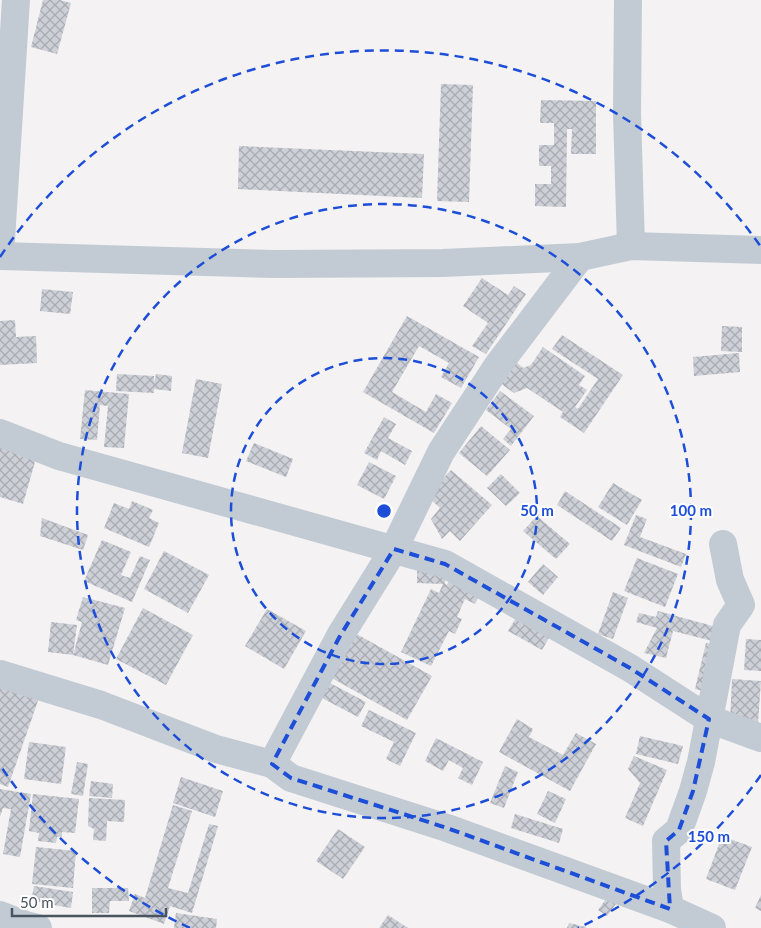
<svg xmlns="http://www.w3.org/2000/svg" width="761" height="928" font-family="Lato,sans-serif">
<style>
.building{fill:url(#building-cross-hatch)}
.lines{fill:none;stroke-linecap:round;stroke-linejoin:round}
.minor{stroke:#c2cbd4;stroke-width:28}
.marked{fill:none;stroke:#1d4ed8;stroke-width:4;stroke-dasharray:10 6;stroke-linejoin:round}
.ring{fill:none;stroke:#1d4ed8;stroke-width:2.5;stroke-dasharray:9 6}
.centre{fill:#1d4ed8;stroke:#fff;stroke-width:2.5}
.ring-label{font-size:15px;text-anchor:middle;font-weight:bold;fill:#1d4ed8;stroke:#fff;stroke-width:4;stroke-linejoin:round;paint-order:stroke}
</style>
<defs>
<pattern id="building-cross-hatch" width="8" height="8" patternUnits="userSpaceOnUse" patternTransform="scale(1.25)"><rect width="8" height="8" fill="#cdd0d6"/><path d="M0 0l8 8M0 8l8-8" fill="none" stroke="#a8abb1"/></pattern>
</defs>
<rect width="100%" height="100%" fill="#f4f2f2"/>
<g class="building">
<polygon points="43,0 60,0 71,3 57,54 31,47"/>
<polygon points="441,84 473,85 469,202 437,201"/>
<polygon points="541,100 596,101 596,154 571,154 572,129 567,129 566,207 535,206 535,184 551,184 551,166 539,166 539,145 554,145 554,123 540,123"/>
<polygon points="239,146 424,154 422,198 238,189"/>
<polygon points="482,278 508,295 514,286 526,294 486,354 472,346 488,323 463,306"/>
<polygon points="42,289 73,292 70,314 40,311"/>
<polygon points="407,316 479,357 461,388 441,377 449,363 419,346 392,392 426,412 436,394 452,403 434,433 363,392"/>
<polygon points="15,320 16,337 36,336 37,363 0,365 0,321"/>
<polygon points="722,326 742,327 742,352 721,351"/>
<polygon points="562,335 623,375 584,433 560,417 563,412 527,388 514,393 500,383 517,363 523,368 531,365 543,347 585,376 579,385 587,390 575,407 578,409 598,379 552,349"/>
<polygon points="739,353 740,372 694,376 693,357"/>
<polygon points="117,374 154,376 154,383 156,374 172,376 171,391 154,389 154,393 116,391"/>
<polygon points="196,379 222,384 208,458 182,453"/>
<polygon points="85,390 129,394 124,448 104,447 108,406 100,405 97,440 80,439"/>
<polygon points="500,391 534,416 511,446 503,439 511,429 486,410"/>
<polygon points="384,417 396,424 388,438 412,451 405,465 381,451 377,460 364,453"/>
<polygon points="481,426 510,450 487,476 459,453"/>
<polygon points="254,443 293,459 286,477 246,461"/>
<polygon points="0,444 37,455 23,504 0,497"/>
<polygon points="369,462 396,476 384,499 357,485"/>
<polygon points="451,470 492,505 460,541 450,531 442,539 431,519 440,508 427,496"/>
<polygon points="501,474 520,493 506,506 487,488"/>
<polygon points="613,483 642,500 627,525 598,507"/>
<polygon points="565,491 621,528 612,541 557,505"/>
<polygon points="132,501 153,510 149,518 159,523 149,547 104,528 114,503 129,509"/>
<polygon points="636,515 647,519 640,537 686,554 681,567 624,545"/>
<polygon points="537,516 570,544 556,559 523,531"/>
<polygon points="42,518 88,535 83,550 40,536"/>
<polygon points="102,540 131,552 121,575 130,578 140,556 150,560 132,602 84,581"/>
<polygon points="164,551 209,575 188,613 144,589"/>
<polygon points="637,558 678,574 665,607 624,591"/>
<polygon points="543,564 558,577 543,595 528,582"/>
<polygon points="417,567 446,568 445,584 447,585 452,576 482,590 475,604 465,599 457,617 462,619 455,634 449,631 431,666 401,652 431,589 439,593 443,584 417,583"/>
<polygon points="613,592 628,598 613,639 598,634"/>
<polygon points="83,597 125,608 108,665 73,655 82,622 76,620"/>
<polygon points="143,608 193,635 166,685 116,659"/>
<polygon points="267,609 306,631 284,669 245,646"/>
<polygon points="658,611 720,628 716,642 673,631 666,658 644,653 657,628 636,622 639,613 656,617"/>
<polygon points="516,618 550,636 542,650 508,631"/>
<polygon points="51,622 77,625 73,655 48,652"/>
<polygon points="353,632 432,676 407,720 328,676"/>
<polygon points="746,639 761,640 761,671 744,670"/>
<polygon points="706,643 722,647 711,693 695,689"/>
<polygon points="732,679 761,681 758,723 730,721"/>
<polygon points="0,681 40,695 8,787 0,784"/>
<polygon points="328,682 366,702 358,717 320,697"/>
<polygon points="369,710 416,733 400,766 386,759 394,742 361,726"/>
<polygon points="517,719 533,729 529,737 563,755 576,733 596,744 570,791 499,752"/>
<polygon points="640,736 683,746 678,764 636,754"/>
<polygon points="436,738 483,762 472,785 458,778 463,768 449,760 443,771 425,761"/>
<polygon points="29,742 66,747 61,784 24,779"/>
<polygon points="634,756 667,770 643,826 625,818 640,783 628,769"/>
<polygon points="77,762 88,764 83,796 71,794"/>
<polygon points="505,766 518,772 504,808 490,803"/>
<polygon points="181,777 223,791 215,817 173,803"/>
<polygon points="91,781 113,784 112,798 89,796"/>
<polygon points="0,789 31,794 20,857 3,854 11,809 3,808 0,817"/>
<polygon points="548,791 566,799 555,823 537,814"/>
<polygon points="33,794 79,799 75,833 62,832 62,837 57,837 56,843 38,841 39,833 29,831"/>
<polygon points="89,798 125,800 124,822 107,821 106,841 93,840 94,829 88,826"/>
<polygon points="173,805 192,811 168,888 188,893 209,824 218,826 192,913 170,906 164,924 129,911 135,894 145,898"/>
<polygon points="515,814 563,829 559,843 511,828"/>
<polygon points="338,829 365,847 343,879 316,861"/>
<polygon points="722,836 752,847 735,890 706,879"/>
<polygon points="36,847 76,851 73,888 32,884"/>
<polygon points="34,886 73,892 71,908 31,901"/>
<polygon points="92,888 128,888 129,901 110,901 109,913 92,913"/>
<polygon points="609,895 618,901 607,916 598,910"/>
<polygon points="761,895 761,911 755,908"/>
<polygon points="176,913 217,919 216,928 174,928"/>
<polygon points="388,915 408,928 379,928"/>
<polygon points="569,923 586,927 586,928 567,928"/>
</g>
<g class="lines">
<g class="minor">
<polyline points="628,0 627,113 631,246"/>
<polyline points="0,256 275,264 443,263 580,257 631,246 761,250"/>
<polyline points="0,256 16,0"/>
<polyline points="0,433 59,456 445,564 630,668 709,719 761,738"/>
<polyline points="0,674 101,705 216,749 272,764 291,778 447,828 670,909 712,928"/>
<polyline points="272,764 340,636 394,549 441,452 498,365 580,257"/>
<polyline points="670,909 667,889 666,841 679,830 693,791 701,762 727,625 741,605 730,580 723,544"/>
<polyline points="0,915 26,925 38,928"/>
</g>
</g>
<path class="marked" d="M394,549L445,564L630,668L709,719L693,791L679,830L666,841L670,909L447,828L291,778L272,764L340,636Z"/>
<g class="ring">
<circle cx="384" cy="511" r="153"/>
<circle cx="384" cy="511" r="307"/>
<path d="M761 775A460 460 0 0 1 578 928M190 928A460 460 0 0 1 0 765M0 257A460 460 0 0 1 761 247"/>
</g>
<circle cx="384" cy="511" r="8" class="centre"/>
<g class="ring-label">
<text x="537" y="516">50 m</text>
<text x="691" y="516">100 m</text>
<text x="709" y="842">150 m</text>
</g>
<path d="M12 908v8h154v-8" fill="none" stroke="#485460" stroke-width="2.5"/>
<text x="20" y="908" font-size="15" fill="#485460" stroke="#ffffff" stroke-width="4" paint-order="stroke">50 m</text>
</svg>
